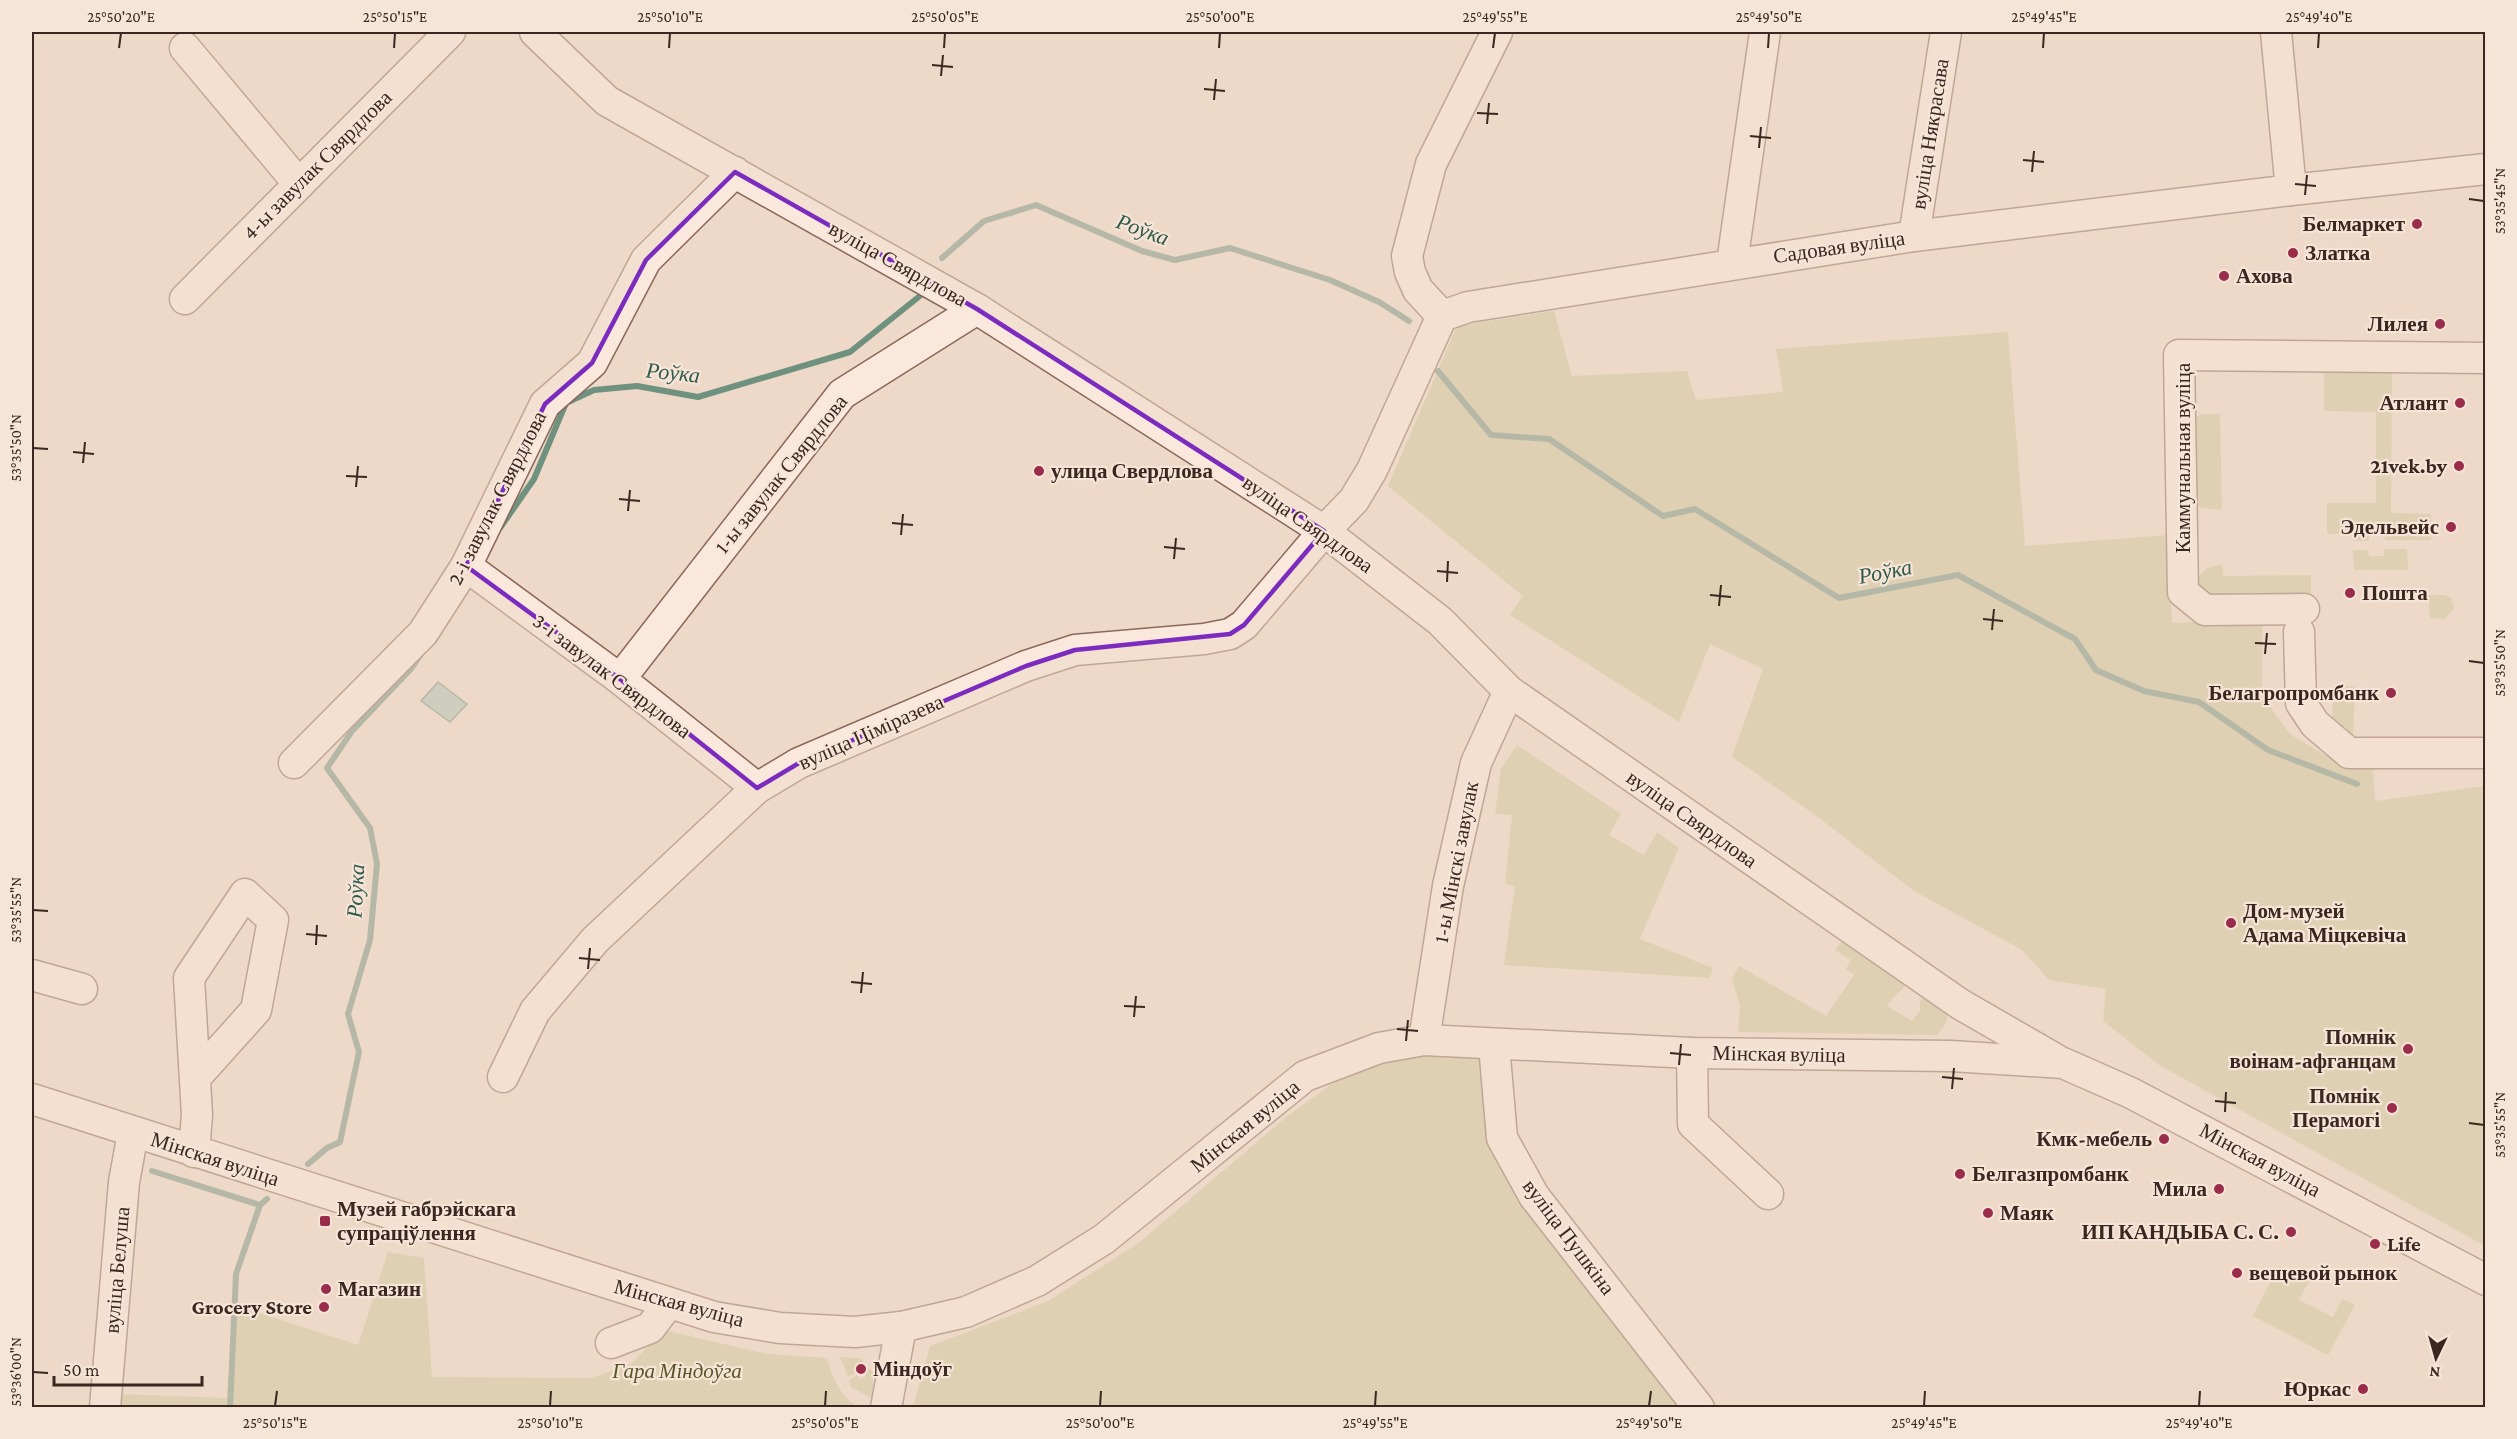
<svg xmlns="http://www.w3.org/2000/svg" width="2517" height="1439" font-family="'Crimson Pro',serif">
<style>
.green{fill:#cdc59b}
.water{fill:#a8c2b3;stroke:#6f917f;stroke-width:1.5}
.lines{fill:none;stroke-linecap:round;stroke-linejoin:round}
.stream{stroke:#6f917f;stroke-width:6}
.minor-casing{stroke:#8a685c;stroke-width:33}
.minor{stroke:#f9e8db;stroke-width:30}
.marked{fill:none;stroke:#7b2cbf;stroke-width:4.5;stroke-linejoin:round}
.ticks{fill:none;stroke:#3b2620;stroke-width:2}
.poi-dot{fill:#992d4b;stroke:#f6e4d7;stroke-width:2}
.labels{text-anchor:middle;stroke-width:4.5;stroke-linejoin:round;paint-order:stroke}
.street-label{font-size:21px;fill:#3b2620;stroke:#f6e4d7}
.poi-label{font-size:21px;font-weight:bold;fill:#3b2620;stroke:#f6e4d7;text-anchor:end}
.park-label{font-size:21px;font-style:italic;fill:#575627;stroke:#f6e4d7}
.water-label{font-size:22px;font-style:italic;fill:#2f5a4c;stroke:#f6e4d7}
.neatline{fill:none;stroke:#3b2620;stroke-width:2}
.ticks-label{font-size:15px;text-anchor:middle;fill:#3b2620}
</style>
<rect width="100%" height="100%" fill="#eed8c7"/>
<g class="green">
<polygon points="1554,311 1572,376 1687,371 1696,400 1783,392 1776,349 2008,332 2025,546 2168,535 2172,623 2262,620 2262,696 2290,734 2328,757 2354,767 2373,768 2375,801 2485,786 2485,1246 2159,1065 2103,1021 2106,989 2049,980 2022,950 1914,891 1814,814 1732,757 1763,669 1710,644 1679,722 1510,615 1523,596 1388,486 1457,326"/>
<polygon points="2324,366 2392,367 2391,513 2431,514 2431,540 2385,540 2384,532 2369,532 2369,541 2353,541 2353,533 2327,534 2327,503 2376,503 2376,412 2324,411"/>
<polygon points="2205,414 2220,414 2222,510 2201,508 2192,502 2190,422 2196,416"/>
<polygon points="2384,549 2407,549 2408,570 2354,570 2353,550 2368,550 2369,556 2384,556"/>
<path d="M2222,564L2223,576L2311,575V601L2221,603L2197,587C2198,570 2208,567 2222,564Z"/>
<polygon points="2397,595 2445,595 2451,598 2454,608 2445,619 2430,618 2429,601 2397,600"/>
<polygon points="2334,686 2355,686 2353,739 2332,720"/>
<polygon points="1517,745 1621,814 1609,835 1644,855 1657,832 1679,848 1640,939 1713,968 1710,978 1504,965 1515,886 1505,884 1512,815 1495,814 1501,769"/>
<path d="M1844,937L1907,984C1901,993 1892,996 1887,1006L1912,1021L1920,1011V1001L1925,995L1947,1012V1021L1938,1035L1738,1032L1740,1006L1732,978L1739,966L1826,1016L1854,975L1846,969L1851,960L1835,950Z"/>
<polygon points="1478,1053 1491,1137 1526,1197 1677,1407 913,1408 930,1346 1048,1301 1140,1242 1286,1117 1351,1070 1396,1055"/>
<path d="M388,1252L424,1258L432,1377L592,1378L631,1364L663,1330L767,1354L827,1358C832,1379 840,1394 857,1407L118,1408L119,1394L227,1398L235,1305L358,1345Z"/>
<polygon points="2279,1266 2309,1281 2299,1300 2333,1317 2342,1299 2355,1305 2328,1355 2253,1316"/>
<polygon points="840,1357 862,1359 865,1364 853,1369 855,1373 848,1377"/>
<polygon points="869,1368 873,1372 873,1399 851,1387 849,1380 857,1375 860,1379 864,1378"/>
</g>
<polygon class="water" points="438,682 467,704 450,722 421,701"/>
<g class="lines">
<g class="stream">
<polyline points="942,258 984,221 1036,205 1142,251 1175,260 1230,248 1330,280 1379,302 1409,321"/>
<polyline points="1438,371 1491,435 1549,439 1663,516 1695,509 1839,598 1958,575 2075,639 2096,670 2144,691 2199,702 2268,750 2357,784"/>
<polyline points="500,528 534,479 566,403 594,390 637,386 698,397 850,352 921,295 925,288"/>
<polyline points="308,1164 327,1148 340,1142 359,1052 348,1014 370,940 377,864 370,828 327,768 352,731 410,670 421,654"/>
<polyline points="152,1171 260,1205"/>
<polyline points="230,1408 236,1274 260,1205 267,1199"/>
</g>
<defs>
<g id="minor">
<polyline points="535,32 607,101 977,309 1324,531 1440,621 1509,691 1960,1004 2057,1060"/>
<polyline points="2276,32 2291,190"/>
<polyline points="185,48 299,184"/>
<polyline points="1914,236 1946,32"/>
<polyline points="1732,263 1765,32"/>
<polyline points="185,299 450,32"/>
<polyline points="1442,316 1418,290 1410,272 1407,256 1431,164 1497,32"/>
<polyline points="466,566 620,679 757,788"/>
<polyline points="2304,609 2205,610 2183,592 2179,355 2486,358"/>
<polyline points="2299,632 2301,703 2315,724 2349,753 2486,753"/>
<polyline points="620,679 842,394 977,309"/>
<polyline points="294,763 423,633 466,566 545,404 592,363 646,260 735,172"/>
<polyline points="32,975 82,989"/>
<polyline points="1424,1040 1448,886 1476,763 1509,691"/>
<polyline points="1494,1045 1502,1138 1534,1196 1699,1408"/>
<polyline points="1692,1053 1693,1124 1768,1194"/>
<polyline points="503,1077 535,1011 595,940 757,788 799,763 1026,666 1075,650 1204,639 1230,634 1244,625 1324,531 1354,500 1372,470 1442,316 1468,307 1914,236 2291,190 2486,169"/>
<polyline points="32,1099 714,1317 780,1328 855,1332 901,1327 966,1312 1037,1281 1104,1239 1305,1076 1379,1048 1424,1040 1692,1053 1951,1056 2063,1063 2131,1093 2486,1280"/>
<polyline points="194,1152 197,1115 189,978 245,894 273,920 256,1010 195,1078"/>
<polyline points="611,1343 650,1328 669,1303"/>
<polyline points="105,1408 124,1182 133,1133"/>
<polyline points="886,1408 901,1327"/>
</g>
</defs>
<use href="#minor" class="minor-casing"/>
<use href="#minor" class="minor"/>
</g>
<path d="M0 0H2517V1439H0ZM735,172L977,309L1324,531L1244,625L1230,634L1075,650L1026,666L799,763L757,788L620,679L466,566L545,404L592,363L646,260Z" fill="#eed8c7" fill-opacity=".55" fill-rule="evenodd"/>
<path class="marked" d="M735,172L977,309L1324,531L1244,625L1230,634L1075,650L1026,666L799,763L757,788L620,679L466,566L545,404L592,363L646,260Z"/>
<path class="ticks" d="M119,48L121,33M394,48L395,33M669,48L670,33M944,48L945,33M1219,48L1220,33M1493,48L1495,33M1768,48L1769,33M2043,48L2044,33M2318,48L2319,33M932,65L953,67M941,76L943,55M1204,89L1225,91M1214,100L1216,79M1477,113L1498,114M1487,124L1489,103M1750,136L1771,138M1759,148L1761,127M2023,160L2044,162M2032,172L2034,151M2295,184L2316,186M2305,195L2307,175M2469,199L2484,201M33,448L48,449M73,452L94,454M83,463L85,442M346,476L367,477M356,487L358,466M619,499L640,501M628,511L630,490M892,523L913,525M901,535L903,514M1164,547L1185,549M1174,559L1176,538M1437,571L1458,573M1447,582L1448,561M1710,595L1731,597M1719,606L1721,585M1983,619L2003,621M1992,630L1994,609M2255,643L2276,644M2265,654L2267,633M2469,661L2484,663M33,910L48,911M306,934L327,936M316,945L317,925M579,958L600,960M588,969L590,948M851,982L872,984M861,993L863,972M1124,1006L1145,1007M1134,1017L1136,996M1397,1029L1418,1031M1406,1041L1408,1020M1670,1053L1691,1055M1679,1065L1681,1044M1942,1077L1963,1079M1952,1089L1954,1068M2215,1101L2236,1103M2225,1112L2226,1092M2469,1123L2484,1125M33,1372L48,1373M275,1406L277,1391M550,1406L551,1391M825,1406L826,1391M1100,1406L1101,1391M1375,1406L1376,1391M1649,1406L1651,1391M1924,1406L1925,1391M2199,1406L2200,1391"/>
<g class="poi-dot">
<circle cx="2417" cy="224" r="6"/>
<circle cx="2293" cy="253" r="6"/>
<circle cx="2224" cy="276" r="6"/>
<circle cx="2440" cy="324" r="6"/>
<circle cx="2460" cy="403" r="6"/>
<circle cx="2459" cy="466" r="6"/>
<circle cx="1039" cy="471" r="6"/>
<circle cx="2451" cy="527" r="6"/>
<circle cx="2350" cy="593" r="6"/>
<circle cx="2391" cy="693" r="6"/>
<circle cx="2231" cy="923" r="6"/>
<circle cx="2408" cy="1049" r="6"/>
<circle cx="2392" cy="1108" r="6"/>
<circle cx="2164" cy="1139" r="6"/>
<circle cx="1960" cy="1174" r="6"/>
<circle cx="2219" cy="1189" r="6"/>
<circle cx="1988" cy="1213" r="6"/>
<rect x="319" y="1215" width="12" height="12" rx="3"/>
<circle cx="2291" cy="1232" r="6"/>
<circle cx="2375" cy="1244" r="6"/>
<circle cx="2237" cy="1273" r="6"/>
<circle cx="326" cy="1289" r="6"/>
<circle cx="324" cy="1307" r="6"/>
<circle cx="861" cy="1369" r="6"/>
<circle cx="2363" cy="1389" r="6"/>
</g>
<g class="labels">
<g class="street-label">
<text transform="translate(1930 134) rotate(-81)" y="7">вуліца Някрасава</text>
<text transform="translate(317 165) rotate(-45)" y="7">4-ы завулак Свярдлова</text>
<text transform="translate(1839 247) rotate(-8)" y="7">Садовая вуліца</text>
<text transform="translate(898 264) rotate(29)" y="7">вуліца Свярдлова</text>
<text transform="translate(2183 458) rotate(-90)" y="7">Каммунальная вуліца</text>
<text transform="translate(781 474) rotate(-51)" y="7">1-ы завулак Свярдлова</text>
<text transform="translate(497 498) rotate(-63)" y="7">2-і завулак Свярдлова</text>
<text transform="translate(1308 524) rotate(35)" y="7">вуліца Свярдлова</text>
<text transform="translate(612 676) rotate(37)" y="7">3-і завулак Свярдлова</text>
<text transform="translate(871 732) rotate(-24)" y="7">вуліца Ціміразева</text>
<text transform="translate(1692 819) rotate(35)" y="7">вуліца Свярдлова</text>
<text transform="translate(1456 862) rotate(-79)" y="7">1-ы Мінскі завулак</text>
<text transform="translate(1779 1054) rotate(1)" y="7">Мінская вуліца</text>
<text transform="translate(1245 1126) rotate(-39)" y="7">Мінская вуліца</text>
<text transform="translate(215 1159) rotate(18)" y="7">Мінская вуліца</text>
<text transform="translate(2260 1160) rotate(28)" y="7">Мінская вуліца</text>
<text transform="translate(1569 1237) rotate(53)" y="7">вуліца Пушкіна</text>
<text transform="translate(117 1270) rotate(-85)" y="7">вуліца Белуша</text>
<text transform="translate(679 1303) rotate(15)" y="7">Мінская вуліца</text>
</g>
<g class="poi-label">
<text x="2405" y="231">Белмаркет</text>
<text x="2305" y="260" text-anchor="start">Златка</text>
<text x="2236" y="283" text-anchor="start">Ахова</text>
<text x="2428" y="331">Лилея</text>
<text x="2448" y="410">Атлант</text>
<text x="2447" y="473">21vek.by</text>
<text x="1051" y="478" text-anchor="start">улица Свердлова</text>
<text x="2439" y="534">Эдельвейс</text>
<text x="2362" y="600" text-anchor="start">Пошта</text>
<text x="2379" y="700">Белагропромбанк</text>
<text x="2243" y="918" text-anchor="start">Дом-музей<tspan x="2243" dy="24">Адама Міцкевіча</tspan></text>
<text x="2396" y="1044">Помнік<tspan x="2396" dy="24">воінам-афганцам</tspan></text>
<text x="2380" y="1103">Помнік<tspan x="2380" dy="24">Перамогі</tspan></text>
<text x="2152" y="1146">Кмк-мебель</text>
<text x="1972" y="1181" text-anchor="start">Белгазпромбанк</text>
<text x="2207" y="1196">Мила</text>
<text x="337" y="1216" text-anchor="start">Музей габрэйскага<tspan x="337" dy="24">супраціўлення</tspan></text>
<text x="2000" y="1220" text-anchor="start">Маяк</text>
<text x="2279" y="1239">ИП КАНДЫБА С. С.</text>
<text x="2387" y="1251" text-anchor="start">Life</text>
<text x="2249" y="1280" text-anchor="start">вещевой рынок</text>
<text x="338" y="1296" text-anchor="start">Магазин</text>
<text x="312" y="1314">Grocery Store</text>
<text x="873" y="1376" text-anchor="start">Міндоўг</text>
<text x="2351" y="1396">Юркас</text>
</g>
<g class="park-label">
<text x="677" y="1378">Гара Міндоўга</text>
</g>
<g class="water-label">
<text transform="translate(1143 229) rotate(20)" y="8">Роўка</text>
<text transform="translate(673 372) rotate(6)" y="8">Роўка</text>
<text transform="translate(1885 571) rotate(-11)" y="8">Роўка</text>
<text transform="translate(355 891) rotate(-87)" y="8">Роўка</text>
</g>
</g>
<rect width="2517" height="1439" fill="none" stroke="#f6e4d7" stroke-width="66"/>
<g transform="translate(2436 1358) rotate(185)" stroke="#f6e4d7" stroke-width="4.5" paint-order="stroke">
<path d="M0-4.5L10 22L0 15L-10 22Z" fill="#3b2620"/>
<text y="-9" font-size="16" font-weight="bold" text-anchor="middle" fill="#3b2620">N</text>
</g>
<path d="M54 1376v9h148v-9" fill="none" stroke="#3b2620" stroke-width="3"/>
<text x="63" y="1376" font-size="18" fill="#3b2620" stroke="#f6e4d7" stroke-width="4.5" paint-order="stroke">50 m</text>
<rect x="33" y="33" width="2451" height="1373" class="neatline"/>
<g class="ticks-label">
<text x="121" y="22">25°50'20"E</text>
<text x="395" y="22">25°50'15"E</text>
<text x="670" y="22">25°50'10"E</text>
<text x="945" y="22">25°50'05"E</text>
<text x="1220" y="22">25°50'00"E</text>
<text x="1495" y="22">25°49'55"E</text>
<text x="1769" y="22">25°49'50"E</text>
<text x="2044" y="22">25°49'45"E</text>
<text x="2319" y="22">25°49'40"E</text>
<text transform="translate(2500 201) rotate(-90)" y="5">53°35'45"N</text>
<text transform="translate(16 448) rotate(-90)" y="5">53°35'50"N</text>
<text transform="translate(2500 663) rotate(-90)" y="5">53°35'50"N</text>
<text transform="translate(16 910) rotate(-90)" y="5">53°35'55"N</text>
<text transform="translate(2500 1125) rotate(-90)" y="5">53°35'55"N</text>
<text transform="translate(16 1372) rotate(-90)" y="5">53°36'00"N</text>
<text x="275" y="1428">25°50'15"E</text>
<text x="550" y="1428">25°50'10"E</text>
<text x="825" y="1428">25°50'05"E</text>
<text x="1100" y="1428">25°50'00"E</text>
<text x="1375" y="1428">25°49'55"E</text>
<text x="1649" y="1428">25°49'50"E</text>
<text x="1924" y="1428">25°49'45"E</text>
<text x="2199" y="1428">25°49'40"E</text>
</g>
</svg>
